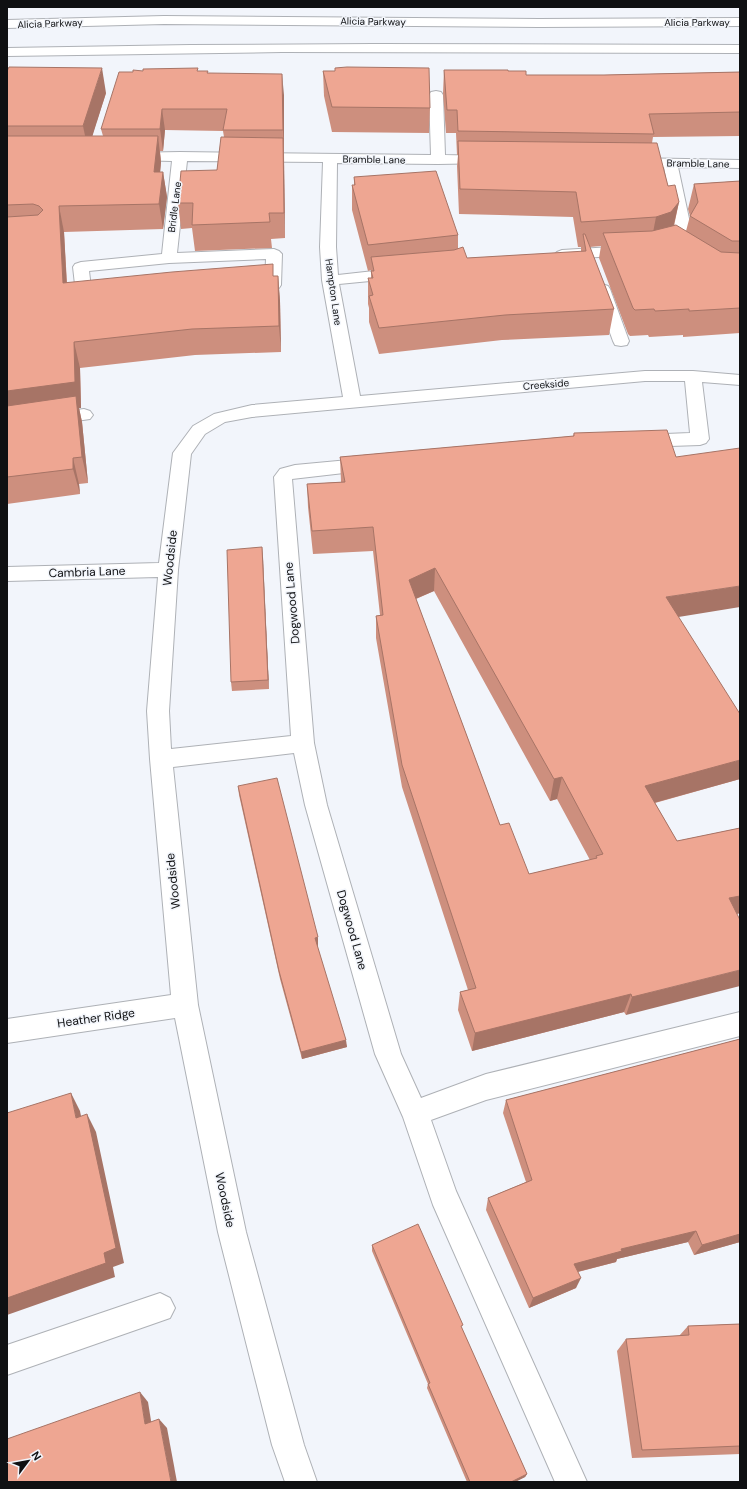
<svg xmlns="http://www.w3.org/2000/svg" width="747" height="1489" font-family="'DM Sans',sans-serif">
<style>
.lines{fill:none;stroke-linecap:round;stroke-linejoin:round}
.minor-casing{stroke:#aeb1b6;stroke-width:2}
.major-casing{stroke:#aeb1b6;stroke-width:2}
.minor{fill:#fff;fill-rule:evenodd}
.major{fill:#fff;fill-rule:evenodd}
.wall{fill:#cd8f7e;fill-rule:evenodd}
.shaded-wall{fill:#a77466}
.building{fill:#eea692;stroke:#a77466;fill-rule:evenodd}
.labels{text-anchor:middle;stroke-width:3;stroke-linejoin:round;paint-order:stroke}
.far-street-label{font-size:10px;fill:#0f1012;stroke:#f2f5fb}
.street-label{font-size:12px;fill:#0f1012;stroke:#f2f5fb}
</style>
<rect width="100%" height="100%" fill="#f2f5fb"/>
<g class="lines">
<defs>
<g id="minor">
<path d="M436,91L441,92L443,95L445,155L487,156L492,157L494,160L492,163L438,164L337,163L336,247L338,275L401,268L407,270L409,273L407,276L401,278L339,284L360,396L645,371H693L740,375V385L702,382L709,439L706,443L700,445L641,447L635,445L632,441L635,437L641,435L690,433L685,381H645L252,417L225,422L205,434L191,454L178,570L169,711L171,749L291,736L274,477L280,469L295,465L370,458L376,460L379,464L376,468L370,470L292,479L314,743L327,805L401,1054L421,1098L486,1074L740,1012V1036L486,1100L431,1120L456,1191L587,1482H555L433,1205L403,1117L375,1054L305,805L294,753L173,767L198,1005L246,1232L304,1445L317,1482H285L272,1445L218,1232L175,1018L7,1043V1019L171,995L150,759L147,711L158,577L7,581V567L159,563L173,453L193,426L214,414L252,405L343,397L322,280L320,247L323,162L187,161L177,253L274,249L279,251L282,254L281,285L279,288L176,296L85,307L79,305L77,302L73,267L75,264L81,262L162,254L172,161L131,160L126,159L124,156L126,153L180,152L431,155L429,95L431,92ZM266,259L265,281L176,286L92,296L89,271L169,263Z"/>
<path d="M631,158L740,160V168L678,167L691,228C685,243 672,254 656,250L653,247L656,244L670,238L675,228L664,167L626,165L624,162L626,159Z"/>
<polygon points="629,246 634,248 637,251 634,254 562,260 557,258 554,255 557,252 562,250"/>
<polygon points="602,284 608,286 610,289 629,341 627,345 621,346 615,345 613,341 594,289 596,286"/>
<polygon points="84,409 90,411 93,415 90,419 7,431 7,419"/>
<polygon points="160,1293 170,1298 175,1308 170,1318 7,1375 7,1345"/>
</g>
<g id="major">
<polygon points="164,16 539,19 740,18 740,26 539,27 164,24 7,28 7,20"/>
<polygon points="374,44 740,45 740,53 282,52 7,56 7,48 190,45"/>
</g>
</defs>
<use href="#minor" class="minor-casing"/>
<use href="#major" class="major-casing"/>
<use href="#minor" class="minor"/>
<use href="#major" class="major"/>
</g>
<g class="wall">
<polygon points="444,70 508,71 526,75 604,75 740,72 740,136 653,137 652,143 668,186 679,202 674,226 686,231 690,216 688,209 694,184 740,181 740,333 683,337 683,335 649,337 648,335 630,336 628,334 599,258 601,246 590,247 614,309 609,335 502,340 379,354 369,322 369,308 368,304 368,278 371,278 371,270 368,271 352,210 352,185 354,185 354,177 458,235 458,249 467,258 581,252 581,247 578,247 573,217 459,214 457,166 458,155 457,155 456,133 446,133 443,93"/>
<polygon points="7,71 106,93 92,136 103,136 101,129 133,72 198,71 208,73 284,95 284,152 285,238 271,239 272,248 195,251 192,228 181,229 178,203 217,170 224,137 223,131 165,130 163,151 160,151 161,162 160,172 163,172 167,197 163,229 64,232 67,283 278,276 280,301 281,352 195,355 80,368 81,408 79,408 82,422 88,483 79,484 80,494 7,504"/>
<polygon points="323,71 430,108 429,133 332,132 324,96"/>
<path d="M574,433L678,617L740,779L655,803L677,841L740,828V913L737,914L626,1015L624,1012L472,1051L458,1010L460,992L468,990L402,787L376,638V616L380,615L373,551L313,554L308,507L307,484L341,482L340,457L573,436ZM434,591L550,801L557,799L590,860L529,874L500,825L416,599Z"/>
<polygon points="262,547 269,689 232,691 231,682"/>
<polygon points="238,786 318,946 317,946 347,1047 302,1059 280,979 239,795"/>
<polygon points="740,1039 740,1242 694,1255 688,1242 617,1259 616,1262 578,1272 576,1288 529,1308 486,1210 488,1198 526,1182 503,1113 506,1100"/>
<polygon points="372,1245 462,1329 527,1474 525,1477 515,1482 467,1482 427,1388 428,1384 372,1251"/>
<polygon points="740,1324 740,1454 632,1458 617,1351 626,1339 679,1336 688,1326"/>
</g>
<g class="shaded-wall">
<polygon points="102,68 106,93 88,150 83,126"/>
<polygon points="282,74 284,95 284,152 283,130"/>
<polygon points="162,109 165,130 163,151 160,129"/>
<polygon points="158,136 161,162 158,197 154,172"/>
<polygon points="283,138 284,163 285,238 284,213"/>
<polygon points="163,172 167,197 163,229 159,204"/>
<polygon points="679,202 673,228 651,243 656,217"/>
<polygon points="59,206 64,232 68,309 63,283"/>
<polygon points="278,276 280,301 281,352 279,326"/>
<polygon points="74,342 80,368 81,408 79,408 82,422 88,483 82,457 7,417 7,391"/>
<polygon points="73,458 79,484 80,494 73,469"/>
<polygon points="262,547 263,557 269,689 268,680"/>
<polygon points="435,568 434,591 408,602 409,580"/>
<polygon points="740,586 740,607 660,620 666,597"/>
<polygon points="740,760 740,779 639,807 645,786"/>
<polygon points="562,777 557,799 550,801 554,779"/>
<polygon points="740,896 740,913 720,918 729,898"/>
<polygon points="318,937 318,946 316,946 315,938"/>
<polygon points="740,970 740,986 626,1015 632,997"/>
<polygon points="631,994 624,1012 472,1051 475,1033"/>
<polygon points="346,1040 347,1047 302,1059 301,1052"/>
<polygon points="71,1093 80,1111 85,1136 76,1118"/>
<polygon points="87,1114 96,1132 124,1263 113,1267 115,1277 7,1315 7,1298 104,1253"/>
<polygon points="696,1231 688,1242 617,1259 616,1262 569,1274 574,1264 621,1249"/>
<polygon points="740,1234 740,1242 694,1255 702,1245"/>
<polygon points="581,1278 576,1288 529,1308 533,1298"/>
<polygon points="140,1392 148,1402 153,1433 145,1424"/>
<polygon points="159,1419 167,1428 177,1482 171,1482"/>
<polygon points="527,1474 525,1477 515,1482 511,1482"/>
</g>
<g class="building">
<polygon points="9,67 102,68 83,126 7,126 7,71"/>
<polygon points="347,67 429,68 430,108 332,107 323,71 335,71 335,68"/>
<polygon points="198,68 197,71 208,71 207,73 282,74 283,130 223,130 227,109 162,109 160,129 101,129 119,72 133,72 133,70 143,71 143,69"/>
<polygon points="444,70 508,70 508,71 526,71 526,75 604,75 740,72 740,112 649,114 654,134 458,131 457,110 447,110"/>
<polygon points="7,136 158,136 154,172 163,172 159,204 59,206 63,283 172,272 273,264 273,276 278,276 279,326 192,329 74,342 75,382 7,391 7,217 38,215 43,210 39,206 33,204 7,205"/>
<polygon points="221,137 283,138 284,213 269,213 270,222 192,225 193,203 178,203 181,171 217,170"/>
<polygon points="458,141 657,143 668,186 675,185 679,202 671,212 656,217 581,222 576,192 460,189"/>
<polygon points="436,171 458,235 368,245 352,185 355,185 354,177"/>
<polygon points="740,181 740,241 732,241 690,216 698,202 694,184"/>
<polygon points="676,225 721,252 740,253 740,308 689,311 689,309 655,311 654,309 635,310 633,308 603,233 652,231"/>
<polygon points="583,234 585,234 614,309 505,315 379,328 369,296 373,295 368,278 373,278 371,271 374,271 371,257 454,250 463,247 467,258 586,251"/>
<polygon points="76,396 82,457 73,458 73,469 7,477 7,406"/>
<path d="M667,430L676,457L740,448V586L666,597L740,714V760L645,786L677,841L740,828V896L729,898L740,920V970L632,997L631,994L475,1033L460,992L476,988L402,765L376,616L383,615L373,527L312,531L307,484L345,482L340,457L574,436V433ZM435,568L554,779L562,777L603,854L596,856L597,858L529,874L509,823L500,825L409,580Z"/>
<polygon points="262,547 268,680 231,682 227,550"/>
<polygon points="277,778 318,937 315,938 346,1040 301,1052 279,971 238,786"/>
<polygon points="740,1039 740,1234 702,1245 696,1231 621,1249 622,1251 574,1264 581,1278 533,1298 488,1198 532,1180 506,1100"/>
<polygon points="71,1093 76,1118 87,1114 116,1248 104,1253 106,1263 7,1298 7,1113"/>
<polygon points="418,1224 463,1325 461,1326 527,1474 511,1482 470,1482 428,1384 430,1383 372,1245"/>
<polygon points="740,1324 740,1446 642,1450 626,1339 689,1335 688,1326"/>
<polygon points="140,1392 145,1424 159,1419 171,1482 7,1482 7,1439"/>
</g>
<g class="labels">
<g class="far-street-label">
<text transform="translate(373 21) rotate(1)" y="4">Alicia Parkway</text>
<text x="697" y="26">Alicia Parkway</text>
<text transform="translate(50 23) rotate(-2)" y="4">Alicia Parkway</text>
<text transform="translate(374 159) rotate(1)" y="4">Bramble Lane</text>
<text transform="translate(698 163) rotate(1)" y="4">Bramble Lane</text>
<text transform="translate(174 207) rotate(-83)" y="4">Bridle Lane</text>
<text transform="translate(334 292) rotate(82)" y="4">Hampton Lane</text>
<text transform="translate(546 384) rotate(-5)" y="4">Creekside</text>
</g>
<g class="street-label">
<text transform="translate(170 558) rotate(-84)" y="4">Woodside</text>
<text transform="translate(87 572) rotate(-2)" y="4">Cambria Lane</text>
<text transform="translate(292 603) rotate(-95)" y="4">Dogwood Lane</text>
<text transform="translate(173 881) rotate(-96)" y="4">Woodside</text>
<text transform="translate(352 930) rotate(74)" y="4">Dogwood Lane</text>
<text transform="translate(96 1018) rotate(-8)" y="4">Heather Ridge</text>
<text transform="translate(225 1200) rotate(78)" y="4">Woodside</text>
</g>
</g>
<rect width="747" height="1489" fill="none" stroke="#0f1012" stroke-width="16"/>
<g transform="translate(28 1461) rotate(58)" stroke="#f2f5fb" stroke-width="3" paint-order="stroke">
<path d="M0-3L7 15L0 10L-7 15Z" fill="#0f1012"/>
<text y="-6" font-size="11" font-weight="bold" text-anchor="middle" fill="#0f1012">N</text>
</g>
</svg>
